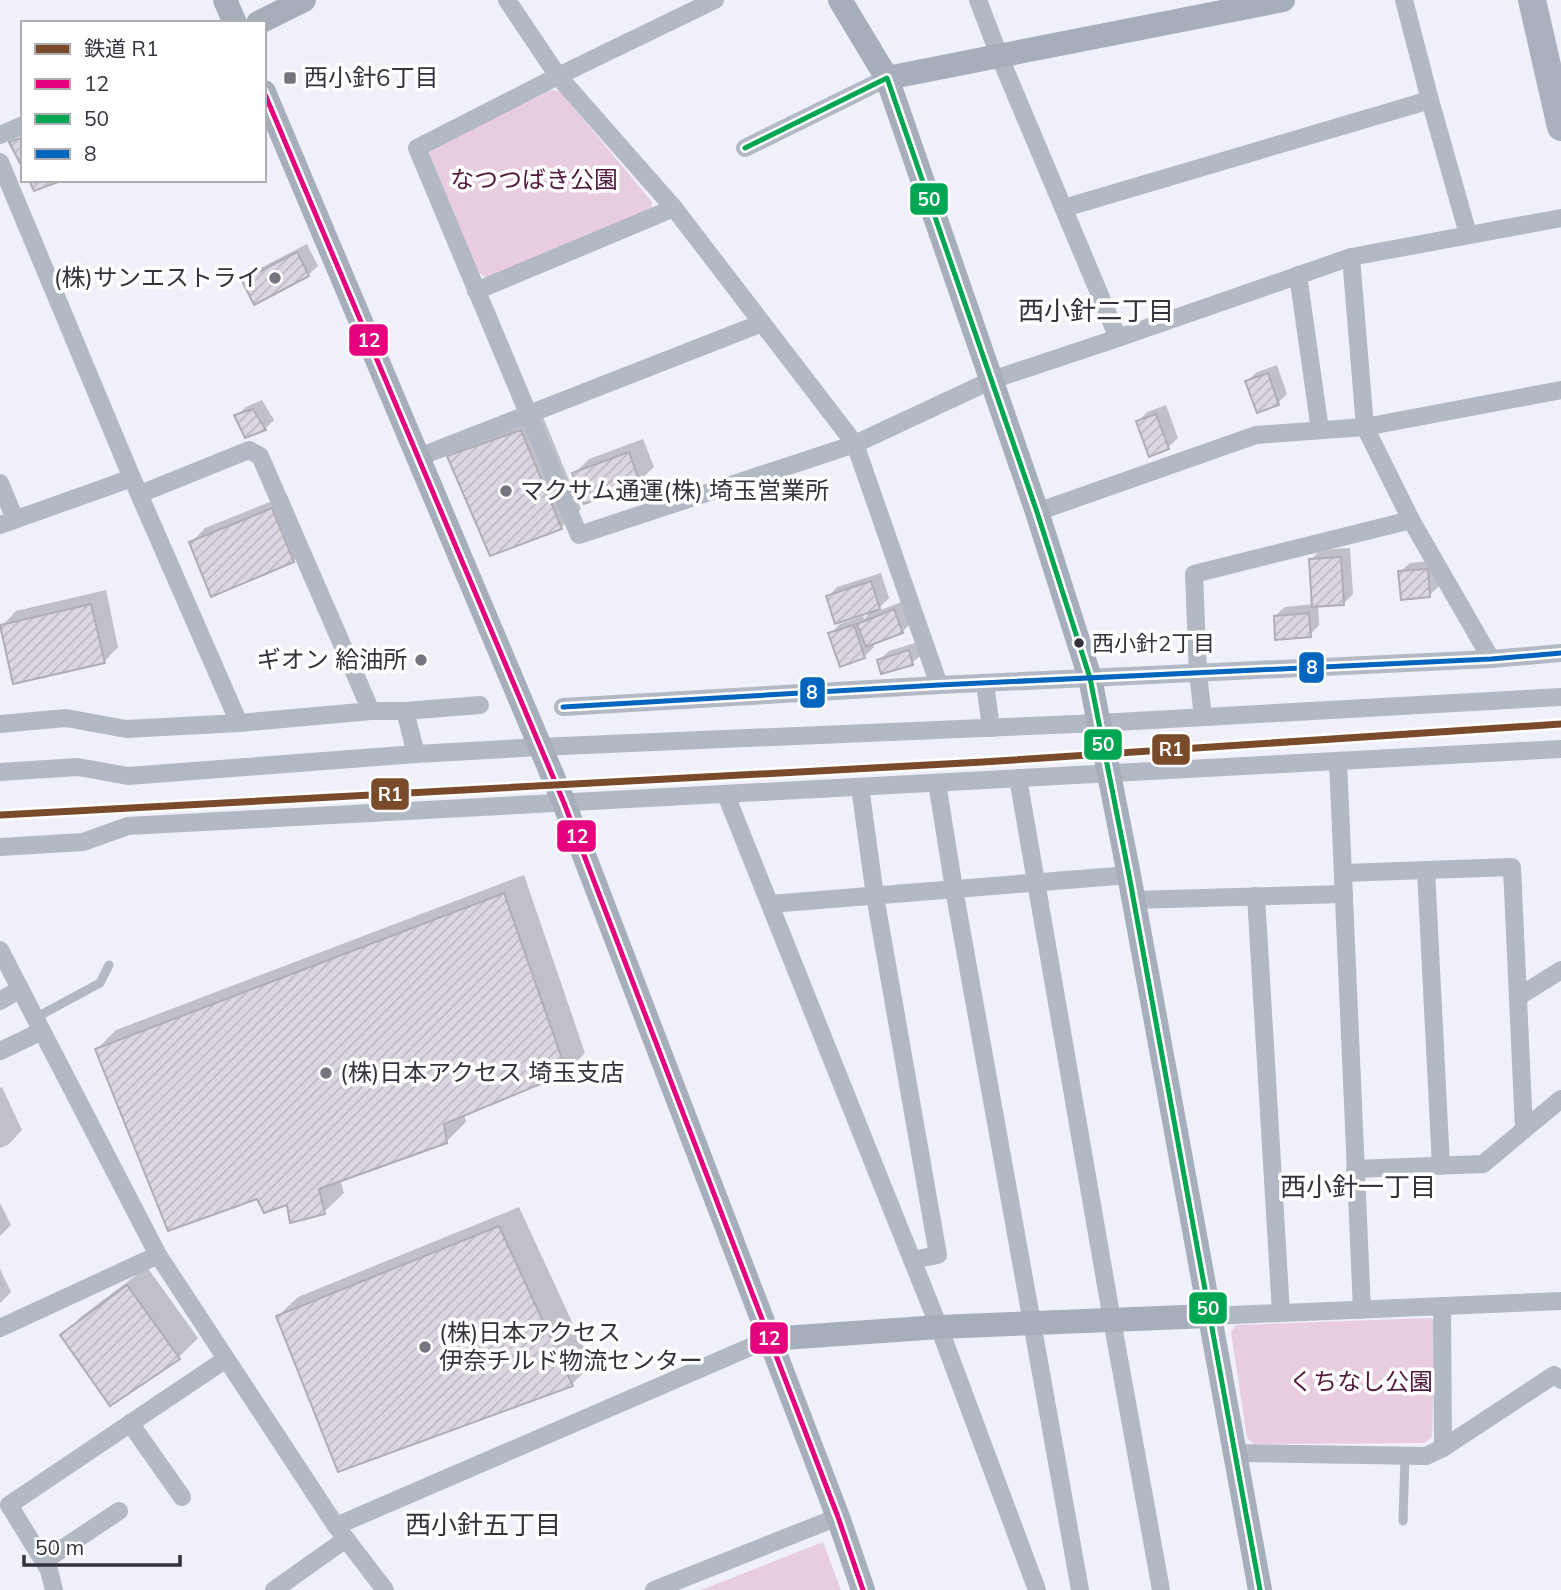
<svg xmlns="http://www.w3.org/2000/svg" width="1561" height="1590" font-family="Mulish,'Noto Sans JP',sans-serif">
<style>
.green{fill:#e7cddf}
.shadow{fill:#0003}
.building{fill:url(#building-hatch);stroke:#b0adb5;stroke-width:2}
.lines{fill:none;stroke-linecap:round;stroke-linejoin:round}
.lane{stroke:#b2b8c4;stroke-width:9}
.street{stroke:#b2b8c4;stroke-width:18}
.secondary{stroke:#a6aebc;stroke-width:24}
.primary{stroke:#aab0be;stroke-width:28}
.bus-1-casing{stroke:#fff;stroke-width:10}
.bus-2-casing{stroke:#fff;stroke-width:10}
.bus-3-casing{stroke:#fff;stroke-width:10}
.bus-1{stroke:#e5007d;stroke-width:5}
.bus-2{stroke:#00a651;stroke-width:5}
.bus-3{stroke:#0065bd;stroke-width:5}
.rail-1-casing{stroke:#fff;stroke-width:12}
.rail-1{stroke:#7a4b2a;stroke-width:7}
.poi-dot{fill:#76757f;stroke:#fff;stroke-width:2.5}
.bus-dot{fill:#34333d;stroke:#fff;stroke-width:2.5}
.labels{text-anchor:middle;stroke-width:7;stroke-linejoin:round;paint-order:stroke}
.bus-label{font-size:22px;fill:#34333d;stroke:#fff;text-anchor:start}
.poi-label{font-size:24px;fill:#34333d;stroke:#fff;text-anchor:start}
.park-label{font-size:24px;fill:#52183d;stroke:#fff}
.neighbourhood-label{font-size:26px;fill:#34333d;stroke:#fff}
.line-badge{stroke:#fff;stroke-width:2.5}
.badge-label{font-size:19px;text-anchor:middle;font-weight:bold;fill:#fff}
</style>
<defs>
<pattern id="building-hatch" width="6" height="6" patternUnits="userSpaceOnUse" patternTransform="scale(1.75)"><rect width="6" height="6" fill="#dcd6e2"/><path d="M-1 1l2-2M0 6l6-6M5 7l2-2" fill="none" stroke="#bdb8c3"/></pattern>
</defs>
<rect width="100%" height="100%" fill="#f0f0fa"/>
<g class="green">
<polygon points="552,90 560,91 652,202 651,211 489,279 478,272 428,157 433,146"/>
<polygon points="1431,1318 1436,1322 1432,1437 1425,1443 1254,1444 1247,1438 1231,1332 1236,1325"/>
<polygon points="823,1542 841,1590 701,1590"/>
</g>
<g class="shadow">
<polygon points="307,244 318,266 308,275 244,281 253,272"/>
<polygon points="1277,365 1287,394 1278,403 1247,381 1257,372"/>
<polygon points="262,400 274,420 265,429 236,416 246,407"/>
<polygon points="1166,405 1178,438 1168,447 1150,455 1138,422 1147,412"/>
<polygon points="541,412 581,509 561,528 449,457 469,437"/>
<polygon points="643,439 654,467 639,481 574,474 589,459"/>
<polygon points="287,495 308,547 293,561 191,543 205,528"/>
<polygon points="1350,548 1353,594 1344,603 1318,605 1319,625 1310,635 1275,616 1285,607 1314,604 1311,560 1320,550"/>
<polygon points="1437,560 1439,586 1430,595 1400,572 1410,563"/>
<polygon points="881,573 889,598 875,612 904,601 912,622 902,632 872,643 874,647 864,657 830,634 840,624 863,616 864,619 873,609 828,597 837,587"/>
<polygon points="106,590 118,647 104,662 2,626 16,611"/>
<polygon points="918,642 922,654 912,663 879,660 889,651"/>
<polygon points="524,875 585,1053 566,1072 464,1114 466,1122 446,1142 340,1179 344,1193 324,1212 258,1197 97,1049 116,1030"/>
<polygon points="2,1087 22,1130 8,1145 0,1148 0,1088"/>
<polygon points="0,1203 11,1225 0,1236"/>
<polygon points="519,1207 592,1365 572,1384 339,1470 278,1316 298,1297"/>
<polygon points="147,1267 198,1338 179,1357 63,1335 82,1316"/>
<polygon points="0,1269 11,1292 0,1303"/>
</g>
<g class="building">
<polygon points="23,137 23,169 9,142"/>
<polygon points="29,180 63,180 34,191"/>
<polygon points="297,252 309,276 254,305 242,281"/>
<polygon points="1268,373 1279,405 1257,413 1245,381"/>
<polygon points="253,409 266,430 245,438 234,415"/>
<polygon points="1156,414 1169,449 1149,457 1136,421"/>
<polygon points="521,430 562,529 490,556 447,456"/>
<polygon points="629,452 640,483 584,504 572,473"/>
<polygon points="272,508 294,562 211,597 189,542"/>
<polygon points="1341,557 1344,605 1312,607 1309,559"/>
<polygon points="1428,569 1430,597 1401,600 1398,571"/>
<polygon points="871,581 880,609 835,624 826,596"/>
<polygon points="91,604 105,663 13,684 0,625"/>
<polygon points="894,609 903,633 866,647 857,624"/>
<polygon points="1309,613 1311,637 1275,640 1274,616"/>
<polygon points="854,625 865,658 840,667 828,633"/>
<polygon points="909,650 913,665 881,674 877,660"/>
<polygon points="504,893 567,1073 444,1124 447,1143 319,1189 325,1214 290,1223 287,1205 264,1213 257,1199 168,1231 95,1049"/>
<polygon points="499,1226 573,1386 338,1472 276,1316"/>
<polygon points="127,1285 180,1359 110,1406 60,1335"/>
</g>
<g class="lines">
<g class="lane">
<polyline points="35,1018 100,983 109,965"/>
<polyline points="1403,1521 1405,1456"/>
</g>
<g class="street">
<polyline points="507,0 558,76 674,208 855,444 939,685"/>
<polyline points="715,0 558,76 417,148 579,535 855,444 992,380 1118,338 1351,257 1561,218"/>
<polyline points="978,0 999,55 1118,338"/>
<polyline points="1404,0 1430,100 1468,234"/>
<polyline points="0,135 23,125"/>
<polyline points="745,148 887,78"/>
<polyline points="0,162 132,478 239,723"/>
<polyline points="1064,208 1430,100"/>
<polyline points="1351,257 1365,427 1411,520 1491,659"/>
<polyline points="1298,275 1320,430"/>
<polyline points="476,291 674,208"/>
<polyline points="419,457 762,323"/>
<polyline points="0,483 15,519"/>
<polyline points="140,494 249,450 260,456 371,711"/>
<polyline points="1037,512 1256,435 1365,427 1561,390"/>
<polyline points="0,525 132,478"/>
<polyline points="985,683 991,728"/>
<polyline points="563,707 939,685 1491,659 1561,653"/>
<polyline points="405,711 480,705"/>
<polyline points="1203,717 1198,673 1194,574 1411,520"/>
<polyline points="0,724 66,718 126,729 239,723 371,711 405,711 416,754"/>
<polyline points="1338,761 1362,1310"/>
<polyline points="0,772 78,767 128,776 416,754 539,747 1099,723 1561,697"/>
<polyline points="1018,778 1112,1320 1161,1590"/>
<polyline points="937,783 954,889 1080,1590"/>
<polyline points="860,787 875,896 938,1255 912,1260"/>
<polyline points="726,795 939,1327 1037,1590"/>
<polyline points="0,847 83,842 128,826 1561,749"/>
<polyline points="1426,870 1441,1166"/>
<polyline points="1343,873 1512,867 1524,1130"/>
<polyline points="1256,896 1281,1313"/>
<polyline points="1133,900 1344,894"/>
<polyline points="770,904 1129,875"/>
<polyline points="0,950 158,1255 336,1526 385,1590"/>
<polyline points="1518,997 1561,970"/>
<polyline points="0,1001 20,989"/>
<polyline points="0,1051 42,1031"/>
<polyline points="1355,1169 1483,1164 1561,1099"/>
<polyline points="1442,1306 1443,1448"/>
<polyline points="1209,1316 1561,1301"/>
<polyline points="0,1328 158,1255"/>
<polyline points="130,1423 182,1497"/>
<polyline points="1234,1453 1426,1456 1443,1448 1554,1375 1561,1380"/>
<polyline points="336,1526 769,1339"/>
<polyline points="44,1561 119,1511"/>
<polyline points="54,1590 49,1570 9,1505 226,1359"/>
<polyline points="274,1590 346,1539"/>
<polyline points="654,1590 838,1517"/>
</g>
<g class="secondary">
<polyline points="225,0 235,23"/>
<polyline points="840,0 887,78 1283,0"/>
<polyline points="258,23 304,0"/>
<polyline points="887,78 1037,512 1090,678 1129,875 1260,1590"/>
<polyline points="264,92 564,803 838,1517 863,1590"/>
<polyline points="769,1339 939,1327 1209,1316"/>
</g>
<polyline class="primary" points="1532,0 1561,127"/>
<defs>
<polyline id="bus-1" points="264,92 564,803 838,1517 863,1590"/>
<polyline id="bus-2" points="745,148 887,78 1037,512 1090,678 1129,875 1260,1590"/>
<polyline id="bus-3" points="563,707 939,685 1491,659 1561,653"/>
</defs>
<use href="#bus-1" class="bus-1-casing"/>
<use href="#bus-2" class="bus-2-casing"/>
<use href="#bus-3" class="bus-3-casing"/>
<use href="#bus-1" class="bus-1"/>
<use href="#bus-2" class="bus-2"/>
<use href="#bus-3" class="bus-3"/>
<defs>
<polyline id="rail-1" points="0,815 983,762 1561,724"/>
</defs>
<use href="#rail-1" class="rail-1-casing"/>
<use href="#rail-1" class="rail-1"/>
</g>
<g class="poi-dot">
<rect x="283" y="71" width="14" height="14" rx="3.5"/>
<circle cx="275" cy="278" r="7"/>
<circle cx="506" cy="491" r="7"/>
<circle cx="421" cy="660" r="7"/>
<circle cx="326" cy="1073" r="7"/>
<circle cx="425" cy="1347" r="7"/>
</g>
<circle class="bus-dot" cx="1079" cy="643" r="6"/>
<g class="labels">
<g class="bus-label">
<text x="1092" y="651">西小針2丁目</text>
</g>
<g class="poi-label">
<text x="304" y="86">西小針6丁目</text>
<text x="261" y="286" text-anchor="end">(株)サンエストライ</text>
<text x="520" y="499">マクサム通運(株) 埼玉営業所</text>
<text x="407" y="668" text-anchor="end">ギオン 給油所</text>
<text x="340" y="1081">(株)日本アクセス 埼玉支店</text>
<text x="439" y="1341">(株)日本アクセス<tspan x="439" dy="28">伊奈チルド物流センター</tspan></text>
</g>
<g class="park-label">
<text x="534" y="188">なつつばき公園</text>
<text x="1361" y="1390">くちなし公園</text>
</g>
<g class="neighbourhood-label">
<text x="1096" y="320">西小針二丁目</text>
<text x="1358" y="1196">西小針一丁目</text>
<text x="483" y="1534">西小針五丁目</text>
</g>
</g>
<g class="line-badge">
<rect x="909" y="182" width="40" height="34" rx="7" fill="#00a651"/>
<rect x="348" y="323" width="41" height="34" rx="7" fill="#e5007d"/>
<rect x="1298" y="651" width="27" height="33" rx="7" fill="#0065bd"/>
<rect x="799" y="676" width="27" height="33" rx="7" fill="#0065bd"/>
<rect x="1083" y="728" width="40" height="33" rx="7" fill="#00a651"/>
<rect x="1151" y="733" width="40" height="33" rx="7" fill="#7a4b2a"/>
<rect x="370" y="777" width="40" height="34" rx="7" fill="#7a4b2a"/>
<rect x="556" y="819" width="41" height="34" rx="7" fill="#e5007d"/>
<rect x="1188" y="1291" width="40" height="34" rx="7" fill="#00a651"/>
<rect x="749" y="1321" width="40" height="34" rx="7" fill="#e5007d"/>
</g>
<g class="badge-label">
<text x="929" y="206">50</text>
<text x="369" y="347">12</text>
<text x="1312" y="674">8</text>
<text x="812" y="699">8</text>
<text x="1103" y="751">50</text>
<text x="1171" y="756">R1</text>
<text x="390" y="801">R1</text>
<text x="577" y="843">12</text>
<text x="1208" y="1315">50</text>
<text x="769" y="1345">12</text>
</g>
<rect x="21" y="21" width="245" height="161" fill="#ffffff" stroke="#aeadb1" stroke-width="2"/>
<rect x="35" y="44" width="35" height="10" fill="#7a4b2a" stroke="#aeadb1" stroke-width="2"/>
<text x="84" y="56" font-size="21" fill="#34333d">鉄道 R1</text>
<rect x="35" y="79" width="35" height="10" fill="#e5007d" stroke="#aeadb1" stroke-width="2"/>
<text x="84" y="91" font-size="21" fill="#34333d">12</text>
<rect x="35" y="114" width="35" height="10" fill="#00a651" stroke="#aeadb1" stroke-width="2"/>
<text x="84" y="126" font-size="21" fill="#34333d">50</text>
<rect x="35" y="149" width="35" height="10" fill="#0065bd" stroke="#aeadb1" stroke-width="2"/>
<text x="84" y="161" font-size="21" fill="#34333d">8</text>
<path d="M24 1555v10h156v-10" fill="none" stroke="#34333d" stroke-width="3.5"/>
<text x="35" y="1555" font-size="21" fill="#34333d" stroke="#ffffff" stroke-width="5" paint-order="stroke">50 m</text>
</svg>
